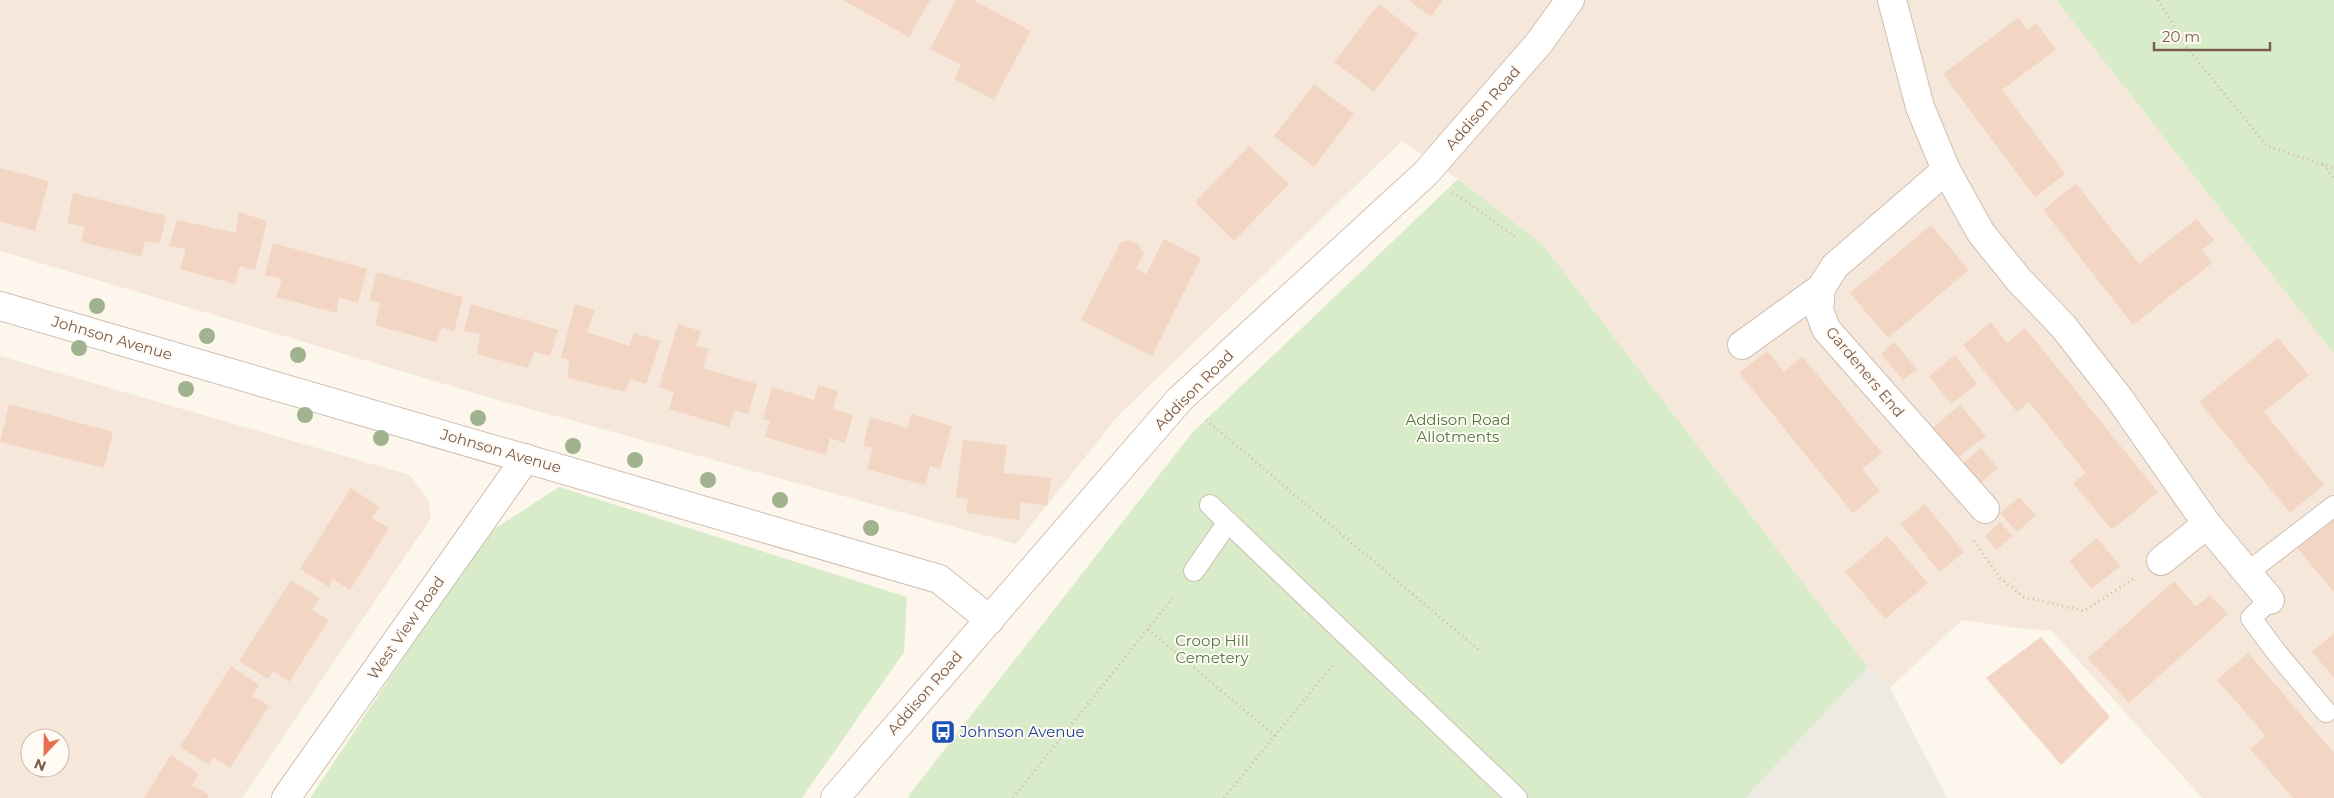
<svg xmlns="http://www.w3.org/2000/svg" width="2334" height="798" font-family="Montserrat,sans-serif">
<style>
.residential{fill:#f5e8da;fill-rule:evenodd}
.industrial{fill:#efe9e4}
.green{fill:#d8ecc9}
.building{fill:#f3d5c3}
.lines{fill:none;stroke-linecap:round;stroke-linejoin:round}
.lane-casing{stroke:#d1beb0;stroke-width:22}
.street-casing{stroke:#d1beb0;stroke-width:30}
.secondary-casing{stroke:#d6c0b0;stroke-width:30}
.path{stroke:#d9b8a5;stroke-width:3;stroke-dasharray:1 4;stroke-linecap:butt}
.lane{stroke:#fff;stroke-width:20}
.street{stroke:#fff;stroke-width:28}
.secondary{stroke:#fff;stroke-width:28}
.tree{fill:#a0b28e}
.labels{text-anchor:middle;stroke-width:4;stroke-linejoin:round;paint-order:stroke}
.street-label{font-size:15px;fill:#7a5c4d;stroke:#fffaf3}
.park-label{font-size:15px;fill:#537a41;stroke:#fffaf3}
.transit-label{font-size:15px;fill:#164399;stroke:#fffaf3;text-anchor:start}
</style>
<rect width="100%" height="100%" fill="#fdf6ec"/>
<g class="residential">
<polygon points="0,0 2056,0 2334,354 2334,798 2202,798 2052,631 2016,628 1962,620 1890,688 1868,667 1543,245 1458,179 1402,141 1116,418 1016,544 498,400 0,251"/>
<path d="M0,356L410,475L428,500L431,518L242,798H0ZM30,738H60V768H30Z"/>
</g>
<polygon class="industrial" points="1868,667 1890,688 1947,798 1745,798"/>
<g class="green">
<polygon points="2056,0 2334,0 2334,354"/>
<polygon points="1458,179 1543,245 1868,667 1745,798 909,798 909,795 1192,433"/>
<polygon points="559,487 907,597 904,652 802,798 310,798 485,535"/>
</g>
<g class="building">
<polygon points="843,0 930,0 909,37"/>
<polygon points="956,0 973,0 1031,31 994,100 954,79 961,65 930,49"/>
<polygon points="1408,0 1443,0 1431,17"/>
<polygon points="1379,4 1418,34 1374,92 1334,62"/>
<polygon points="2018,18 2028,30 2036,23 2056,50 2002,90 2065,174 2035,197 1943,74"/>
<polygon points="1314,84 1354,114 1314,167 1274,136"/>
<polygon points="1249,146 1289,184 1234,241 1195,202"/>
<polygon points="0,168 49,181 35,231 0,221"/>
<polygon points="2076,184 2139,264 2196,219 2214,240 2202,250 2212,263 2133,325 2043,210"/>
<polygon points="73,193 166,216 160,243 145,241 141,256 81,242 85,227 67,223"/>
<polygon points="239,212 267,221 255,270 240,266 235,284 180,269 186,249 169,246 177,220 236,233"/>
<polygon points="1931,225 1969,270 1888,338 1850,293"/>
<polygon points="1164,239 1201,258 1152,356 1081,320 1121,242 1129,240 1138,244 1144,253 1136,269 1146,274"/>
<polygon points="273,243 367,269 358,303 339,297 337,313 276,297 282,279 265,275"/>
<polygon points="377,272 463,297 454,332 442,327 436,342 375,325 380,303 369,300"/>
<polygon points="471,304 558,330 550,356 534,352 528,368 477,354 480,334 464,331"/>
<polygon points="575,304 595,310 587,332 629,346 634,333 661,341 646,384 630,379 625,392 568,378 569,360 561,358"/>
<polygon points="1991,322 2007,343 2025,328 2158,492 2112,530 2073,483 2086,473 2029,402 2017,412 1963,345"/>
<polygon points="678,324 701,331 696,346 709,349 703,368 757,384 748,414 734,410 729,427 669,409 674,392 659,387"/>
<polygon points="2278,338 2309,375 2264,412 2324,485 2290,513 2199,402"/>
<polygon points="1894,342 1917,369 1903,380 1881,354"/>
<polygon points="1767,351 1784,372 1802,356 1882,453 1862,469 1880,491 1853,513 1739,373"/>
<polygon points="1955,355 1977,384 1951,404 1929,376"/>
<polygon points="818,385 838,391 833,409 853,415 845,443 830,438 826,455 765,437 770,421 763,419 772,387 814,400"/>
<polygon points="9,404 113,432 104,468 0,442"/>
<polygon points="1960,405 1986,436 1956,459 1931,429"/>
<polygon points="911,414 952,426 940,469 930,466 925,485 867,469 873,448 863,446 870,417 907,428"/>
<polygon points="963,440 1007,445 1003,473 1051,478 1047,506 1021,502 1019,520 966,513 968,499 956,497"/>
<polygon points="1981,448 1998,468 1978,485 1961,465"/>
<polygon points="351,488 379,507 372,518 389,528 350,590 333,579 329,587 300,569"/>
<polygon points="2019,497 2036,515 2017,532 2000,513"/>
<polygon points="1925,504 1964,552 1940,572 1900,524"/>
<polygon points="2334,513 2334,592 2293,543"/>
<polygon points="2000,522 2013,536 1996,550 1985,536"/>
<polygon points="1887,536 1928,583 1885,619 1845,572"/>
<polygon points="2097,538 2120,566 2092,589 2069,561"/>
<polygon points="291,580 320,598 312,610 329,620 289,682 273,671 268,679 239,661"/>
<polygon points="2174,581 2196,607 2210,595 2228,614 2129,703 2088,658"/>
<polygon points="2334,633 2334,678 2312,652"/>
<polygon points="2041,637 2110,717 2061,765 1986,678"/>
<polygon points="2248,653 2334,753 2334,798 2293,798 2250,749 2266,736 2217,680"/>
<polygon points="231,666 259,685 252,696 269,706 230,768 213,757 209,765 180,747"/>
<polygon points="171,755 199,774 192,785 209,795 207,798 144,798"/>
</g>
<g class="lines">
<defs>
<g id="lane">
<polyline points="1210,505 1517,798"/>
<polyline points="1194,571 1228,522"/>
<polyline points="2248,572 2334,506"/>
<polyline points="2270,600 2251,618 2277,653 2326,712"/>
</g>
<g id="street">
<polyline points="1892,0 1920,107 1946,170 1981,233 2019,280 2063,326 2119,398 2207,524 2270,600"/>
<polyline points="1946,170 1835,266 1821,288 1819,310 1826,329 1985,509"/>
<polyline points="0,306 939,579 990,620"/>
<polyline points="1742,345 1821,288"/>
<polyline points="2161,561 2207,524"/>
<polyline points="286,798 526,458"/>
</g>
<polyline id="secondary" points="835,798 1180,399 1426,173 1539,43 1570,0"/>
</defs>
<use href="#lane" class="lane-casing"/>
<use href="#street" class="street-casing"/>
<use href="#secondary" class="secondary-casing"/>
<g class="path">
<polyline points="2158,0 2187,48 2267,146 2334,168"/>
<polyline points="2323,165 2334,178"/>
<polyline points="1453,192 1518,239"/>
<polyline points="1206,420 1479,650"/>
<polyline points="1974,541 2000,578 2024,597 2084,611 2133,579"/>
<polyline points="1148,629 1275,736"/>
<polyline points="1013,798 1175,595"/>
<polyline points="1224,798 1333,665"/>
</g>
<use href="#lane" class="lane"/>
<use href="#street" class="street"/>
<use href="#secondary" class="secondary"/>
</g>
<g class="tree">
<circle cx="97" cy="306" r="8"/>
<circle cx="207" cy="336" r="8"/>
<circle cx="79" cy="348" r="8"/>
<circle cx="298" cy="355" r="8"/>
<circle cx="186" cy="389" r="8"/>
<circle cx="305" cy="415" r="8"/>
<circle cx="478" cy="418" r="8"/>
<circle cx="381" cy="438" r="8"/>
<circle cx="573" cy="446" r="8"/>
<circle cx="635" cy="460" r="8"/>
<circle cx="708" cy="480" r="8"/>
<circle cx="780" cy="500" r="8"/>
<circle cx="871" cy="528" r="8"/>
</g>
<defs>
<symbol id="bus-square" viewBox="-11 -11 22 22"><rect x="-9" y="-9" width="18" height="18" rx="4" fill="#1a4fb4" stroke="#fffaf3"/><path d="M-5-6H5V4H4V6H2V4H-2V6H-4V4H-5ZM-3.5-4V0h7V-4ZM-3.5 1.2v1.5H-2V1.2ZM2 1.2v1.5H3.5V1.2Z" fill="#fff"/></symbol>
</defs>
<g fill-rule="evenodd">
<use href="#bus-square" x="929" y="718" width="28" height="28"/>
</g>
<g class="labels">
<g class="street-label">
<text transform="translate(1483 108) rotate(-49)" y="5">Addison Road</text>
<text transform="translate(112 338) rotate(16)" y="5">Johnson Avenue</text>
<text transform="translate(1865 372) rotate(50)" y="5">Gardeners End</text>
<text transform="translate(1194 390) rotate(-45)" y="5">Addison Road</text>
<text transform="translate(501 451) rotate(16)" y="5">Johnson Avenue</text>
<text transform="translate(406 628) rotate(-55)" y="5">West View Road</text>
<text transform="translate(925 693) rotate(-49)" y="5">Addison Road</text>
</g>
<g class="park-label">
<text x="1458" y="425">Addison Road<tspan x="1458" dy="17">Allotments</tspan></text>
<text x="1212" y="646">Croop Hill<tspan x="1212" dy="17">Cemetery</tspan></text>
</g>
<g class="transit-label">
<text x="960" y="737">Johnson Avenue</text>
</g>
</g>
<g transform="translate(45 753) rotate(202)"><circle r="24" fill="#fffaf3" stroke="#cabbb1"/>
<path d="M0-4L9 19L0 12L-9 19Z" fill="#e76f51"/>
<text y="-8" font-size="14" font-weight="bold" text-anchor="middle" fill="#7a5c4d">N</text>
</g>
<path d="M2154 42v8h116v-8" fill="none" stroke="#7a5c4d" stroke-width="2.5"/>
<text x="2162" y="42" font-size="15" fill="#7a5c4d" stroke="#fffaf3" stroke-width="4" paint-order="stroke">20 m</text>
</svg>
